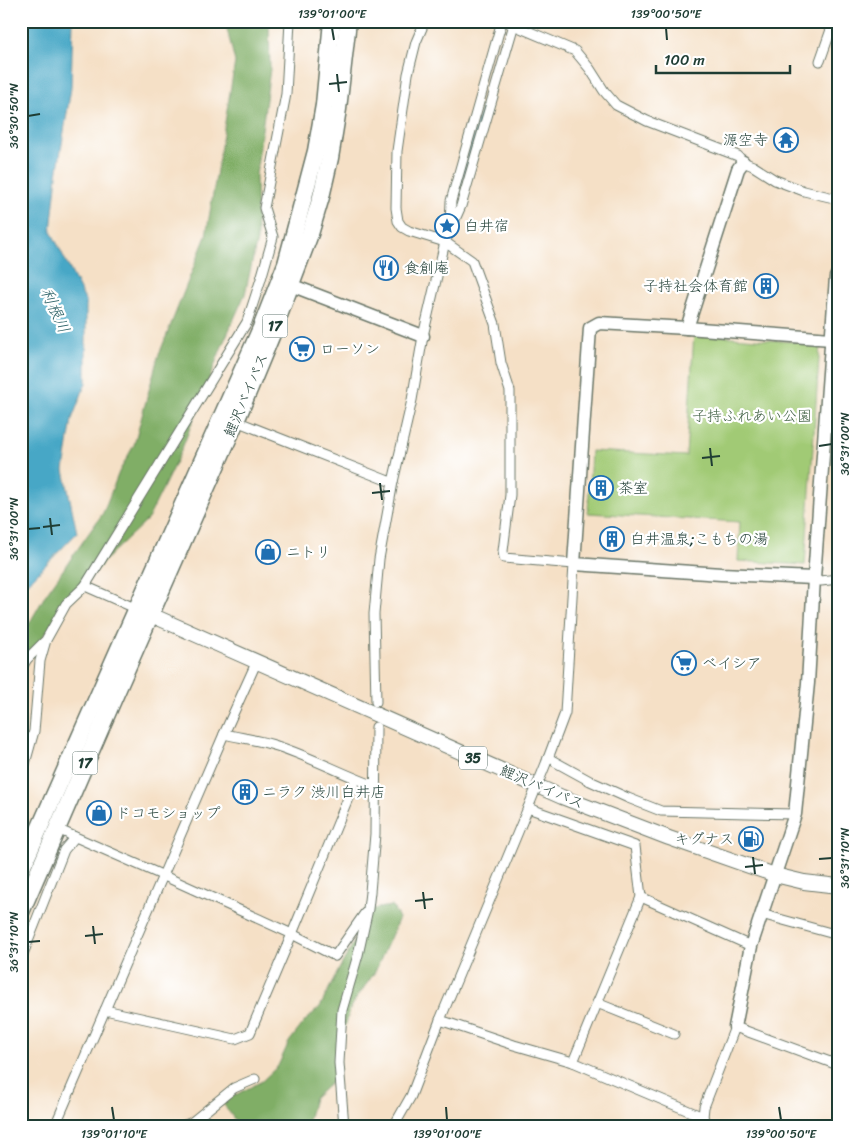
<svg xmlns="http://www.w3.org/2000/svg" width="859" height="1147" font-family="Sriracha,'Klee One',sans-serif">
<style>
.green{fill:#a1ca75;stroke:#608454}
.forest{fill:#80ae66;stroke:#50764d}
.water{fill:#46a7c6;stroke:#32727d}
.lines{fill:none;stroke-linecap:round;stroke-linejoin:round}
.stream{stroke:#46a7c6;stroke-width:2.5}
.street-casing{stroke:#6a7667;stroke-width:11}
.secondary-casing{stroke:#6a7667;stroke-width:15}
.primary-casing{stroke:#6a7667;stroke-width:16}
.highway-casing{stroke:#6a7667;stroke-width:19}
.street{stroke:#fff;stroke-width:9}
.secondary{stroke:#fff;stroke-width:12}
.primary{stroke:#fff;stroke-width:14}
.highway{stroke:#fff;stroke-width:16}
.street-bridge-casing{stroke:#6a7667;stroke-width:11;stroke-linecap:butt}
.street-bridge{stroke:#fff;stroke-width:9}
.ticks{fill:none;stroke:#1f3d34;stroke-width:2}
.labels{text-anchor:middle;stroke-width:4.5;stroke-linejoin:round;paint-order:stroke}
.shield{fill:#fff;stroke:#627771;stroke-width:1}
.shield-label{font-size:14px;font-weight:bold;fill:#1f3d34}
.poi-label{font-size:15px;fill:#1f3d34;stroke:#fff;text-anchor:start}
.street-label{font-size:15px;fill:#1f3d34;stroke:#fff}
.park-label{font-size:15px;fill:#406044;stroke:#fff}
.water-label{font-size:16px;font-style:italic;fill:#2d6267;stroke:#fff}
.neatline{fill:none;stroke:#1f3d34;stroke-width:2}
.ticks-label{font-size:12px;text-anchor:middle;fill:#1f3d34}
</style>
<rect width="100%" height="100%" fill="#fff"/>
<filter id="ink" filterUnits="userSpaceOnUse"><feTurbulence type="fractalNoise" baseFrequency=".02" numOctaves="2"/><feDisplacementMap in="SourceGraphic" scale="10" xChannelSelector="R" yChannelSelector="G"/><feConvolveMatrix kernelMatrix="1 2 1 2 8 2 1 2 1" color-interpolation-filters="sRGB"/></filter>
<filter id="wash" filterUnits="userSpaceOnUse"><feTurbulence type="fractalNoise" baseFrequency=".0096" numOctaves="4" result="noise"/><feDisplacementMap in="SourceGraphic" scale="20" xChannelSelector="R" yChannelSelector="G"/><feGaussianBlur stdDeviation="1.12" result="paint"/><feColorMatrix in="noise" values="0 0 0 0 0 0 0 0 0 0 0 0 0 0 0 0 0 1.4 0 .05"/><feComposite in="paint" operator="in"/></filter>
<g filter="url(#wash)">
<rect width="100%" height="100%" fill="#f5e0c6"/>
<polygon class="green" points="694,334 820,344 805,565 738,561 740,522 588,513 591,451 686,456"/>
<g class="forest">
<polygon points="225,21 269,21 270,69 256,175 257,240 245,294 222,346 181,451 148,519 111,554 66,604 25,663 21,670 21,638 46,594 103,513 119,472 134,445 158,357 206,236 235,62"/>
<polygon points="392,906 399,918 375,972 351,1006 335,1061 336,1078 314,1098 307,1124 306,1126 239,1126 222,1102 262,1081 278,1066 289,1042 306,1020 320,1007 338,971 372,909"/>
</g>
<polygon class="water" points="21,21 73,21 71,88 57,175 51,231 86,302 86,383 72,419 64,470 77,533 21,590 21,409 29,387 21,329"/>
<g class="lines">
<polyline class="stream" points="456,201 489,84"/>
</g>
</g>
<g filter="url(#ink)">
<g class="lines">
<defs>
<g id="street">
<polyline points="425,21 416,42 408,74 397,151 396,208 398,221 402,227 409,231 445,242 472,261 495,324 501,363 510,391 510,495 503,551 504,558 574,564 565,713 547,761"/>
<polyline points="504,21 575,51 590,69 604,91 616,105 647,121 738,156 743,162 753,166 775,180 804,191 838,199"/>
<polyline points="820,61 834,21"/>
<polyline points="450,225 451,201 502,21"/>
<polyline points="236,421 386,480 393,482"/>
<polyline points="814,578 821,581 838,579"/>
<polyline points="85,586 137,609"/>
<polyline points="21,669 27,659 44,642"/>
<polyline points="376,702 374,614 379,559 393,482 412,400 423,336 445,242 461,206 515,21"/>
<path d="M224,734C241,738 260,740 277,746C311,757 342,774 375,786"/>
<polyline points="548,758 590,781 628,798 661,811 795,814"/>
<polyline points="21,778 34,731 40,661 46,640 66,604 85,586 247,322 261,279 273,237 264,208 286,94 290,21"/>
<polyline points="528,808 635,846 641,897 573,1062"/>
<polyline points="55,828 164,876 292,934 335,956 365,913"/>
<polyline points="641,897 751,946"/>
<polyline points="761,914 838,935"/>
<polyline points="21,959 64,850 75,837"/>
<polyline points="597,1003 674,1034"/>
<polyline points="105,1010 235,1039 250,1033 292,934 356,779"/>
<polyline points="440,1020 514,1045 573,1062 703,1117"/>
<polyline points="55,1126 224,734 257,661"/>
<polyline points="182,1126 192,1122 234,1088 255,1079"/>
<polyline points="344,1126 339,1063 342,1010 358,955 368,909 370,892 375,834 376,727"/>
<polyline points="394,1126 411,1096 440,1020 530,803"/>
<polyline points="707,1126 703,1117 704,1107 735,1027 838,1065"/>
</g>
<g id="secondary">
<polyline points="283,282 423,336"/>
<polyline points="687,328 738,169 743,162"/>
<polyline points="814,578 721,574 574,564 590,328 599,323 687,328 831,339"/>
<polyline points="735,1027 751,946 795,814 808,683 814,578 836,277 838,273"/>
</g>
<polyline id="primary" points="140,610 562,797 669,838 775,875 804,882 838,886"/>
<g id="highway">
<polyline points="21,870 261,328 286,264 316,151 324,105 332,21"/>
<polyline points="21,912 116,693 236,421 272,334 310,234 321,197 330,158 338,109 348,21"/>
</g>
</defs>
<use href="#street" class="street-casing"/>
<use href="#secondary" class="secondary-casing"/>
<use href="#primary" class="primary-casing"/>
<use href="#highway" class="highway-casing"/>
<use href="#street" class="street"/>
<use href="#secondary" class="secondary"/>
<use href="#primary" class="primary"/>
<use href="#highway" class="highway"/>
<defs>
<polyline id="street-bridge" points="530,803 547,761"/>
</defs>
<use href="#street-bridge" class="street-bridge-casing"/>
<use href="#street-bridge" class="street-bridge"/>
</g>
</g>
<path class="ticks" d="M332,28L334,40M666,28L667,40M337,74L339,92M329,84L347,82M28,116L40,114M819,446L832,444M710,448L712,466M702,458L720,456M380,483L382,500M372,493L390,491M50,518L52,535M43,527L60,525M28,529L40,528M753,857L755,874M819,859L832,858M745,867L763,865M423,892L425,909M415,901L433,899M93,926L95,944M85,936L103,934M28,942L40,941M112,1107L114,1120M446,1107L447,1120M779,1107L781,1120"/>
<defs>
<symbol id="temple-ring" viewBox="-11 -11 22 22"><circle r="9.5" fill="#fff" stroke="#1f6fb2" stroke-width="1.5"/><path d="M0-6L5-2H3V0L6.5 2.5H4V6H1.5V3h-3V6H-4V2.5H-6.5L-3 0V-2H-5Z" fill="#1f6fb2"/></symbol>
<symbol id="sight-ring" viewBox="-11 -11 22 22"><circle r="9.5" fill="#fff" stroke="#1f6fb2" stroke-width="1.5"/><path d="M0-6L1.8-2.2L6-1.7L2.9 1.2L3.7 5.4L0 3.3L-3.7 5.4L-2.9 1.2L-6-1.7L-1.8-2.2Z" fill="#1f6fb2"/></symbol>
<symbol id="restaurant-ring" viewBox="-11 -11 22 22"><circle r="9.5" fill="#fff" stroke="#1f6fb2" stroke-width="1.5"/><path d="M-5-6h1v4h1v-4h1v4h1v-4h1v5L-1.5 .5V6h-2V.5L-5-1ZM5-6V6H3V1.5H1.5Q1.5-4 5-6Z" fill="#1f6fb2"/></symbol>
<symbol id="building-ring" viewBox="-11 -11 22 22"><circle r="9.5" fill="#fff" stroke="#1f6fb2" stroke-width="1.5"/><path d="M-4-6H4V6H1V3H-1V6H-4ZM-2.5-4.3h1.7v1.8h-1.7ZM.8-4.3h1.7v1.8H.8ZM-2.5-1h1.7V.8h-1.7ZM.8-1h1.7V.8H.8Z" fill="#1f6fb2"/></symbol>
<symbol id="supermarket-ring" viewBox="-11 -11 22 22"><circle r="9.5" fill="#fff" stroke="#1f6fb2" stroke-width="1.5"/><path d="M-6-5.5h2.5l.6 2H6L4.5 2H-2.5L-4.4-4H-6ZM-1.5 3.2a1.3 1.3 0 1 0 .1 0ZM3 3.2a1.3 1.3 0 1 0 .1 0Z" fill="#1f6fb2"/></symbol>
<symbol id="shop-ring" viewBox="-11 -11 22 22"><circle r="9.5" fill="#fff" stroke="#1f6fb2" stroke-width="1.5"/><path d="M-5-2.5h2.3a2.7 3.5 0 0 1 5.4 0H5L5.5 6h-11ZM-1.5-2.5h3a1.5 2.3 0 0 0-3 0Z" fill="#1f6fb2"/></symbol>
<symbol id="fuel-ring" viewBox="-11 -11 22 22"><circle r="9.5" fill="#fff" stroke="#1f6fb2" stroke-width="1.5"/><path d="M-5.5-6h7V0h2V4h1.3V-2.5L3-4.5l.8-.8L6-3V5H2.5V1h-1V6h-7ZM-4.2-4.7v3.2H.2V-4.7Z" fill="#1f6fb2"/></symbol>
</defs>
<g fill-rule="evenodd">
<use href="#temple-ring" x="772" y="126" width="28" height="28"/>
<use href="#sight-ring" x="433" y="212" width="28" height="28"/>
<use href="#restaurant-ring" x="372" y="254" width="28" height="28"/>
<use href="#building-ring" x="752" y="272" width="28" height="28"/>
<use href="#supermarket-ring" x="288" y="335" width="28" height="28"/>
<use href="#building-ring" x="587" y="474" width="28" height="28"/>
<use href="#building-ring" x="598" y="525" width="28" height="28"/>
<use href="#shop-ring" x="254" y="538" width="28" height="28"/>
<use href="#supermarket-ring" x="670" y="649" width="28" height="28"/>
<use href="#building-ring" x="231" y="778" width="28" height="28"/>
<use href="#shop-ring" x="85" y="799" width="28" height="28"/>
<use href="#fuel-ring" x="737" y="825" width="28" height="28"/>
</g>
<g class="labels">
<g class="shield">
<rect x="262.5" y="314.5" width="25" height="23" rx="4"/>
<rect x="459" y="746.5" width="28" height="23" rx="4"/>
<rect x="72.5" y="751.5" width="25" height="23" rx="4"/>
</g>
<g class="shield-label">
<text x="275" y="331">17</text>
<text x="473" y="763">35</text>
<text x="85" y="768">17</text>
</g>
<g class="poi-label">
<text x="768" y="145" text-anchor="end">源空寺</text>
<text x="464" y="231">白井宿</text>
<text x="404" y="273">食創庵</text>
<text x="748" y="291" text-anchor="end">子持社会体育館</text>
<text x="320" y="354">ローソン</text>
<text x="618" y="493">茶室</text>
<text x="630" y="544">白井温泉;こもちの湯</text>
<text x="286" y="557">ニトリ</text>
<text x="702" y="668">ベイシア</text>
<text x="262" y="797">ニラク 渋川白井店</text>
<text x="116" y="818">ドコモショップ</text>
<text x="734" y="844" text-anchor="end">キグナス</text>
</g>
<g class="street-label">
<text transform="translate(246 395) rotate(-67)" y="5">鯉沢バイパス</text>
<text transform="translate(542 787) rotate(23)" y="5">鯉沢バイパス</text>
</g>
<g class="park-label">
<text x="752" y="421">子持ふれあい公園</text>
</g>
<g class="water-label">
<text transform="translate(56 310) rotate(66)" y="6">利根川</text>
</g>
</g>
<rect width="859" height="1147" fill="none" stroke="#fff" stroke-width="55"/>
<path d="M656 65v8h134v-8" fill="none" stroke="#1f3d34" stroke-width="2.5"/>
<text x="664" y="65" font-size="15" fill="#1f3d34" stroke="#ffffff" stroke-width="4" paint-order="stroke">100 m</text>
<rect x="28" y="28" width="804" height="1092" class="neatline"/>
<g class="ticks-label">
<text x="332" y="18">139°01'00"E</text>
<text x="666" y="18">139°00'50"E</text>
<text transform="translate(14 116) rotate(-90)" y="4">36°30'50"N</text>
<text transform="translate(845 444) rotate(-90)" y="4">36°31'00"N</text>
<text transform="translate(14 529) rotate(-90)" y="4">36°31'00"N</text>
<text transform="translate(845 858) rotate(-90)" y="4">36°31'10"N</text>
<text transform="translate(14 942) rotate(-90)" y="4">36°31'10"N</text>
<text x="114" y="1138">139°01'10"E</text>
<text x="447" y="1138">139°01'00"E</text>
<text x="781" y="1138">139°00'50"E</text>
</g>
</svg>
